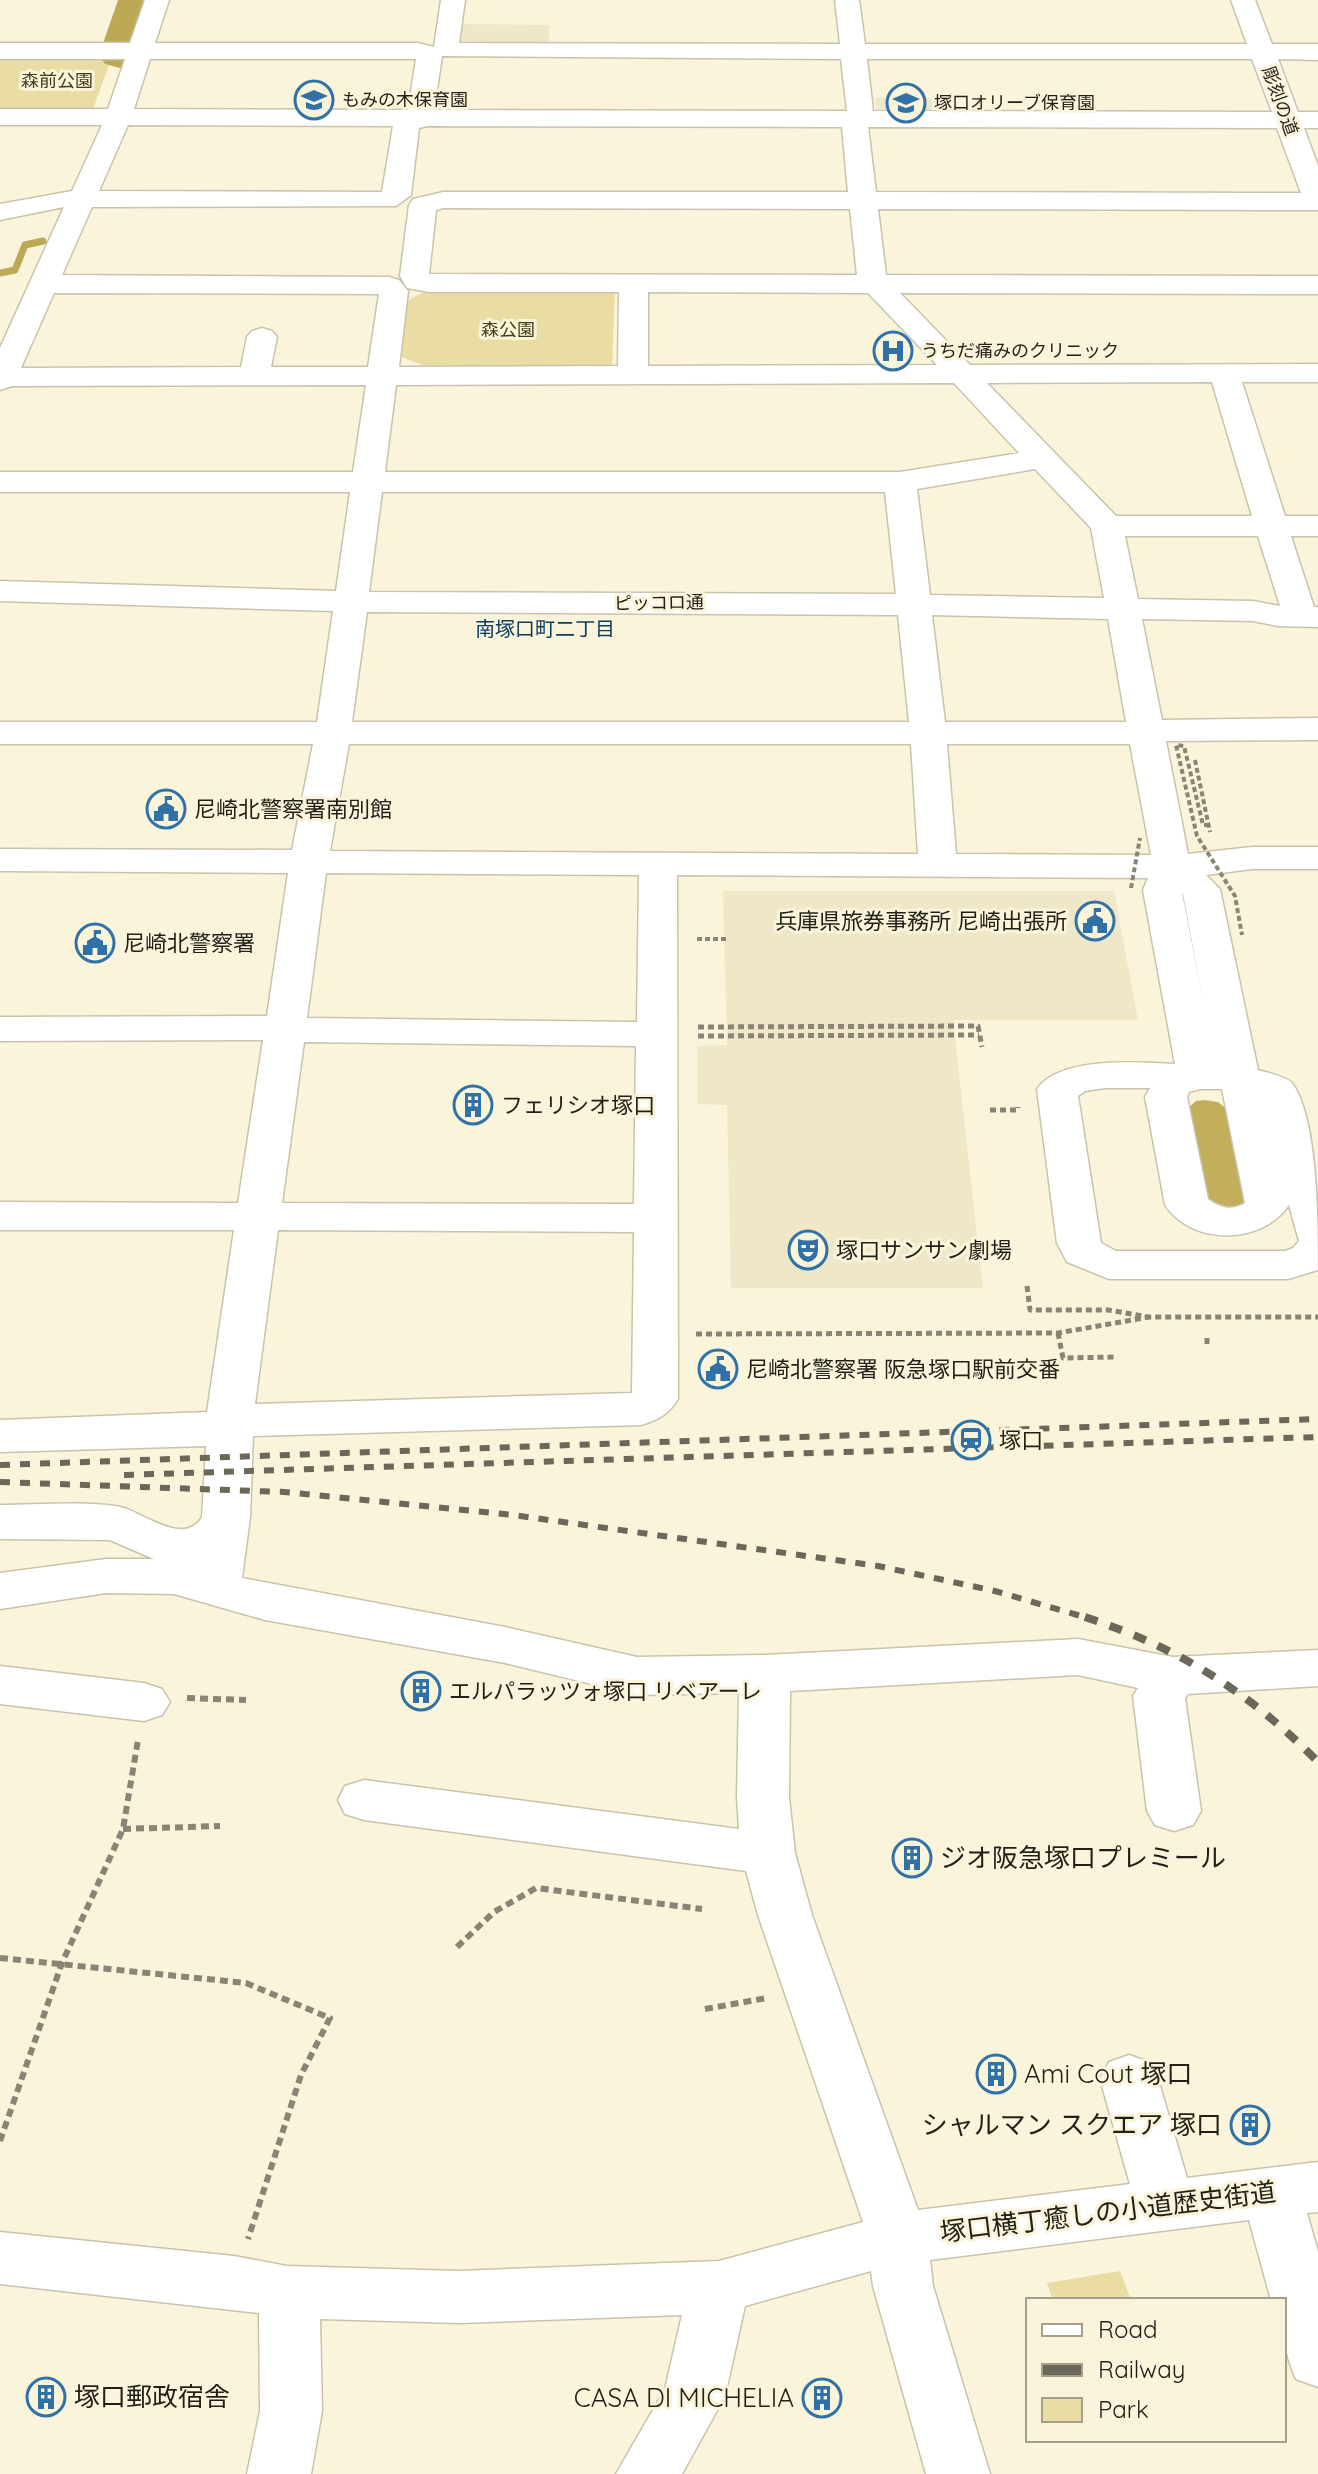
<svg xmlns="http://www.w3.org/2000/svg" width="1318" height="2474" font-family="Quicksand,'Noto Sans JP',sans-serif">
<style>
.built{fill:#efe7c7}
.green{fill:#eadda3}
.forest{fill:#c3af5b}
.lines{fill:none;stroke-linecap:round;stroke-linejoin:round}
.stream{stroke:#bda955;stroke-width:7}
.river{fill:#bda955;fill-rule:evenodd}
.minor-casing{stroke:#c8c3ab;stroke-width:3}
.path-far2{stroke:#898473;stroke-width:4;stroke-dasharray:5 3;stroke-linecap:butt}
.path-far1{stroke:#898473;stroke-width:5;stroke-dasharray:6 4;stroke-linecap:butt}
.path{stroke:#898473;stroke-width:6;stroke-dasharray:8 5;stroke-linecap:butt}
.minor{fill:#fff;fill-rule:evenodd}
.rail-far1{stroke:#6b6759;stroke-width:6;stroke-dasharray:10 10;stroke-linecap:butt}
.rail{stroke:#6b6759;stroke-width:8;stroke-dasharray:13 13;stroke-linecap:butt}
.path-bridge{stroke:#898473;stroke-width:4;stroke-dasharray:5 3;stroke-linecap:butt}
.labels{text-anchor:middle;stroke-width:6;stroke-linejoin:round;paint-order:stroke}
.far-park-label{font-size:18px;fill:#443c17;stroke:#faf4db}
.far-poi-label{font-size:18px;fill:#221f16;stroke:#faf4db;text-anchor:start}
.far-street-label{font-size:18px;fill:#221f16;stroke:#faf4db}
.far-neighbourhood-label{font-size:20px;fill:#0d3c61;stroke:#faf4db}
.poi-label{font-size:22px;fill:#221f16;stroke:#faf4db;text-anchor:start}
.near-poi-label{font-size:26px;fill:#221f16;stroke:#faf4db;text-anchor:start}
.near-street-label{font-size:26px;fill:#221f16;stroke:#faf4db}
</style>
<rect width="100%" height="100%" fill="#faf4db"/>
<g class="built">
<polygon points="461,24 549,25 549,47 457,48"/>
<polygon points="875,98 934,98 937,109 877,109"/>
<polygon points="723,891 1114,891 1138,1020 953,1020 983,1288 731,1288 727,1105 697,1104 697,1046 727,1045"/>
</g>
<g class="green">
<polygon points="0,54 113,54 93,109 0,109"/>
<polygon points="427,290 615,290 612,369 437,370 401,357 407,301"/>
<polygon points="1120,2271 1131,2300 1053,2300 1047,2283"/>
</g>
<path class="forest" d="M1205,1100L1218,1102L1228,1110L1245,1202C1233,1211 1221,1208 1209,1202L1187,1109L1196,1101Z"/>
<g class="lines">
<polyline class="stream" points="0,273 15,270 25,245 43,241"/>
<polygon class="river" points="118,0 158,0 141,55 135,64 120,68 105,64 99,55"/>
<defs>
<g id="minor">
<path d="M145,0H169L155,43H418L434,47L441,0H465L459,43L840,44L835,0H859L865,44H1247L1231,0H1255L1272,44H1318V60L1278,59L1298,112H1318V128H1304L1318,166V210L878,209L886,275L1318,276V294L900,293L970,365L1318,364V382H1242L1285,516H1318V536H1291L1314,607H1318V627L1278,626L1253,621L1142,619L1162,720L1318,718V740L1166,741L1188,854L1252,847H1318V869H1252L1206,875L1220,889L1258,1070C1268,1073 1285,1076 1292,1083C1318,1118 1318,1223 1318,1270L1288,1279H1109L1067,1262L1057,1243L1037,1089C1060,1056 1138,1062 1175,1064L1143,890L1148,878L677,875L678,1399C669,1414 658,1420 641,1425L253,1436L250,1517L242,1578L505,1627L637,1657L765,1655L1078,1639L1173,1657L1318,1650V1686L1188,1694L1185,1698L1201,1811L1193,1825L1174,1831L1155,1825L1147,1811L1133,1696L1138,1688L1078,1675L790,1691L789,1798L795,1853L812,1915L918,2210L1130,2184L1100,2079L1109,2062L1129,2055L1149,2062L1158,2079L1187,2178L1318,2162V2212L1307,2213L1318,2252V2387L1296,2379C1283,2352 1284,2330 1284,2300H1271L1249,2220L930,2260L933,2286L990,2474H926L873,2286L871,2271L745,2306L725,2396L682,2474H616L665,2389L682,2315L459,2323L320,2319L322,2411L311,2474H247L260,2411L259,2313L0,2284V2232L234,2256L287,2266L459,2271L719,2261L863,2222L758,1915L746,1871L364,1820L345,1814L338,1800L345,1786L364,1780L739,1829L737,1798L739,1693L637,1695L505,1663L265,1620L174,1594L106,1593L0,1609V1573L106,1559H154L110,1540L0,1539V1505C32,1505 96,1500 124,1508C146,1515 185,1546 202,1517L206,1446L0,1452V1420L207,1412L234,1230H0V1202L238,1203L263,1040L0,1041V1017L267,1016L288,873L0,871V849L292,850L313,744H0V722H317L333,611L0,601V581L336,591L350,492H0V472H353L366,385L12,386L0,390V348L64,207L0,220V204L72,191L102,125H0V109H108L125,59H0V43H130ZM442,56L841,59L847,111L434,110ZM150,59H416L408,110L134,109ZM867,59H1252L1272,112L873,111ZM128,125L393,126L382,192L99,191ZM428,126L842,127L848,192H443L413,199L409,205L400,276L407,288L429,292H619L618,366L399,367L408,291L399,280L389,277L62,275L92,207L396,206L411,195L419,128ZM868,127L1277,128L1301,193L876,192ZM443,208L850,209L857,275L429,274L436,210ZM648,292L868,293L937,365L648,366ZM54,293L379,294L368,367H271L277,337L272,331L262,328L252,331L247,337L241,367L21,368ZM1212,382L1252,516H1116L987,383ZM954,383L1019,453L900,472H385L396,385ZM1035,469L1091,528L1104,598L930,595L917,489ZM382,492H885L896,594L369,592ZM1125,536H1258L1280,606L1253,601L1138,599ZM367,612L898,615L909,722H352ZM932,615L1108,619L1126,722H945ZM349,744H911L918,854L330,851ZM947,744H1130L1151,855L956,854ZM326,873L639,875L637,1022L307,1018ZM1182,893L1183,894L1204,1005ZM304,1042L636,1046L634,1204L282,1203ZM1105,1088H1150L1145,1097L1165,1205C1192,1246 1262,1245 1289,1205L1299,1241L1293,1248L1285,1251H1116L1101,1243L1078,1096L1085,1091ZM1200,1089H1222L1245,1203C1232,1211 1220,1208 1208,1199L1187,1097L1189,1092ZM278,1230L634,1232L632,1393L255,1404Z"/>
<polygon points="0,1666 144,1683 162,1689 170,1702 162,1715 144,1721 0,1704"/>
</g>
</defs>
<use href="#minor" class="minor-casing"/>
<g class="path-far2">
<polyline points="1195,760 1210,832"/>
<polyline points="697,939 728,939"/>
</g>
<g class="path-far1">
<polyline points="698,1027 978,1026 982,1047"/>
<polyline points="698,1036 979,1035"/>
<polyline points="990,1110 1018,1110 1018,1107"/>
<polyline points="1027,1286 1030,1310 1108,1310 1149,1317 1318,1317"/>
<polyline points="1058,1333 1063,1358 1116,1357"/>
<polyline points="696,1334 1058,1333 1149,1317"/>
<polyline points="1207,1338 1207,1347"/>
</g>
<g class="path">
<polyline points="187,1698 246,1700"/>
<polyline points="123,1829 220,1826"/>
<polyline points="457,1947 494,1912 536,1888 702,1909"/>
<polyline points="0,1958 246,1983 330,2018 301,2075 248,2239"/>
<polyline points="705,2009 767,1998"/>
<polyline points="0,2141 62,1963 123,1829 138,1740"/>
</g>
<use href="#minor" class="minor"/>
<g class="rail-far1">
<polyline points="0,1465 1318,1419"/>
<polyline points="124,1475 1318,1437"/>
<polyline points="0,1482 284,1492 513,1515 878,1566 995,1591 1091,1619"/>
</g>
<path class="rail" d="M1085,1617C1179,1648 1248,1691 1318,1762"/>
<g class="path-bridge">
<polyline points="1209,825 1203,825 1184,746 1176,745 1197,836 1235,896 1242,935"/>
<polyline points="1131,888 1140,838"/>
</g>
</g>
<defs>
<symbol id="school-ring" viewBox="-11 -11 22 22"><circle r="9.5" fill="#faf4db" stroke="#3072a8" stroke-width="1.5"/><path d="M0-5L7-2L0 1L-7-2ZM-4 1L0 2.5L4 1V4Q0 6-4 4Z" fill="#3072a8"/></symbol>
<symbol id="hospital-ring" viewBox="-11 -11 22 22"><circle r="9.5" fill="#faf4db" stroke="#3072a8" stroke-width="1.5"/><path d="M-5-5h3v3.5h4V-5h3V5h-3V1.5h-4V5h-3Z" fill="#3072a8"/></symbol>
<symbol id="civic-ring" viewBox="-11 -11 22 22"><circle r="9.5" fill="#faf4db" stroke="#3072a8" stroke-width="1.5"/><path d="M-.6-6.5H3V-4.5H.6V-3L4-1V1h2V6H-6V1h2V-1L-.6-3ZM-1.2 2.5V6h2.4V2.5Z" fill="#3072a8"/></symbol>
<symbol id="building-ring" viewBox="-11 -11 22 22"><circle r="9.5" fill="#faf4db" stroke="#3072a8" stroke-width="1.5"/><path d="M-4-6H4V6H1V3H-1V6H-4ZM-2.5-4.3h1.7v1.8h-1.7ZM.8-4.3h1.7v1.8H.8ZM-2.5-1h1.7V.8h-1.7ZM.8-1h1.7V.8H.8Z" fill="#3072a8"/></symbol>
<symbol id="theatre-ring" viewBox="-11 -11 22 22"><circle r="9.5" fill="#faf4db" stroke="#3072a8" stroke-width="1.5"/><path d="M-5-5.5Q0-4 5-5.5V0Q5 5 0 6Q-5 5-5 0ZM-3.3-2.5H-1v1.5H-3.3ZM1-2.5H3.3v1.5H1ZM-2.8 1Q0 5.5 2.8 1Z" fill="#3072a8"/></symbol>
<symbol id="station-ring" viewBox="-11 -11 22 22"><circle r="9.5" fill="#faf4db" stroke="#3072a8" stroke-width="1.5"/><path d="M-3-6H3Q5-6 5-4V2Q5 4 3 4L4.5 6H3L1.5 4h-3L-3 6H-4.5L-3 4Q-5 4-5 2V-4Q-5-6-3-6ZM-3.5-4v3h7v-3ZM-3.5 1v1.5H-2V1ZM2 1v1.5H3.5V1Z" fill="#3072a8"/></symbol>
</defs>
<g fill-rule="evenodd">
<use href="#school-ring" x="292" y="78" width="44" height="44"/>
<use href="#school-ring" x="884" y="81" width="44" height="44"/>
<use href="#hospital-ring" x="871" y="329" width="44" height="44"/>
<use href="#civic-ring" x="144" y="787" width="44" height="44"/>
<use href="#civic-ring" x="1073" y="899" width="44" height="44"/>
<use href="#civic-ring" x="73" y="921" width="44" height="44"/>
<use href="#building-ring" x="451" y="1083" width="44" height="44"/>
<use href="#theatre-ring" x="786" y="1228" width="44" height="44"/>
<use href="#civic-ring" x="696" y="1347" width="44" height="44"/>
<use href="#station-ring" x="949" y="1418" width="44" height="44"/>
<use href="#building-ring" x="399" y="1669" width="44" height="44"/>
<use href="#building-ring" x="890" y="1836" width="44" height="44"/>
<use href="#building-ring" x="974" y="2052" width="44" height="44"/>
<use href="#building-ring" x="1228" y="2103" width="44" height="44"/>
<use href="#building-ring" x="24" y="2375" width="44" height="44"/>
<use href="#building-ring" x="800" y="2376" width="44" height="44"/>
</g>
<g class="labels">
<g class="far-park-label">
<text x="57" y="87">森前公園</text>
<text x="508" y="336">森公園</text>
</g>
<g class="far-poi-label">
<text x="342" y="106">もみの木保育園</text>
<text x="934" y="109">塚口オリーブ保育園</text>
<text x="921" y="357">うちだ痛みのクリニック</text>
</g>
<g class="far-street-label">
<text transform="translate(1280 101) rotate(70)" y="6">彫刻の道</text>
<text transform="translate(659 603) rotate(-1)" y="6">ピッコロ通</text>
</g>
<g class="far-neighbourhood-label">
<text x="545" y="636">南塚口町二丁目</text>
</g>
<g class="poi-label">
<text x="194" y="817">尼崎北警察署南別館</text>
<text x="1067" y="929" text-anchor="end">兵庫県旅券事務所 尼崎出張所</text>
<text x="123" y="951">尼崎北警察署</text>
<text x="501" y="1113">フェリシオ塚口</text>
<text x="836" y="1258">塚口サンサン劇場</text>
<text x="746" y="1377">尼崎北警察署 阪急塚口駅前交番</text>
<text x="999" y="1448">塚口</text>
<text x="449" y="1699">エルパラッツォ塚口 リベアーレ</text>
</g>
<g class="near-poi-label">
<text x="940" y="1867">ジオ阪急塚口プレミール</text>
<text x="1024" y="2083">Ami Cout 塚口</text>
<text x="1222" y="2134" text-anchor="end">シャルマン スクエア 塚口</text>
<text x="74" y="2406">塚口郵政宿舎</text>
<text x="794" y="2407" text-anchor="end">CASA DI MICHELIA</text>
</g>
<g class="near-street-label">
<text transform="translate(1108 2212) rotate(-7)" y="9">塚口横丁癒しの小道歴史街道</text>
</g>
</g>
<rect x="1026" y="2298" width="260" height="144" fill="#faf4db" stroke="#a49f8c" stroke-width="2"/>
<rect x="1042" y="2324" width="40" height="12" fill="#ffffff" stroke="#a49f8c" stroke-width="2"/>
<text x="1098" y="2338" font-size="24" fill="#221f16">Road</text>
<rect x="1042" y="2364" width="40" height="12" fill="#6b6759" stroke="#a49f8c" stroke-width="2"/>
<text x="1098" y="2378" font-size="24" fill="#221f16">Railway</text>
<rect x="1042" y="2398" width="40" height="24" fill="#eadda3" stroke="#a49f8c" stroke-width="2"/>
<text x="1098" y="2418" font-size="24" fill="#221f16">Park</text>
</svg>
